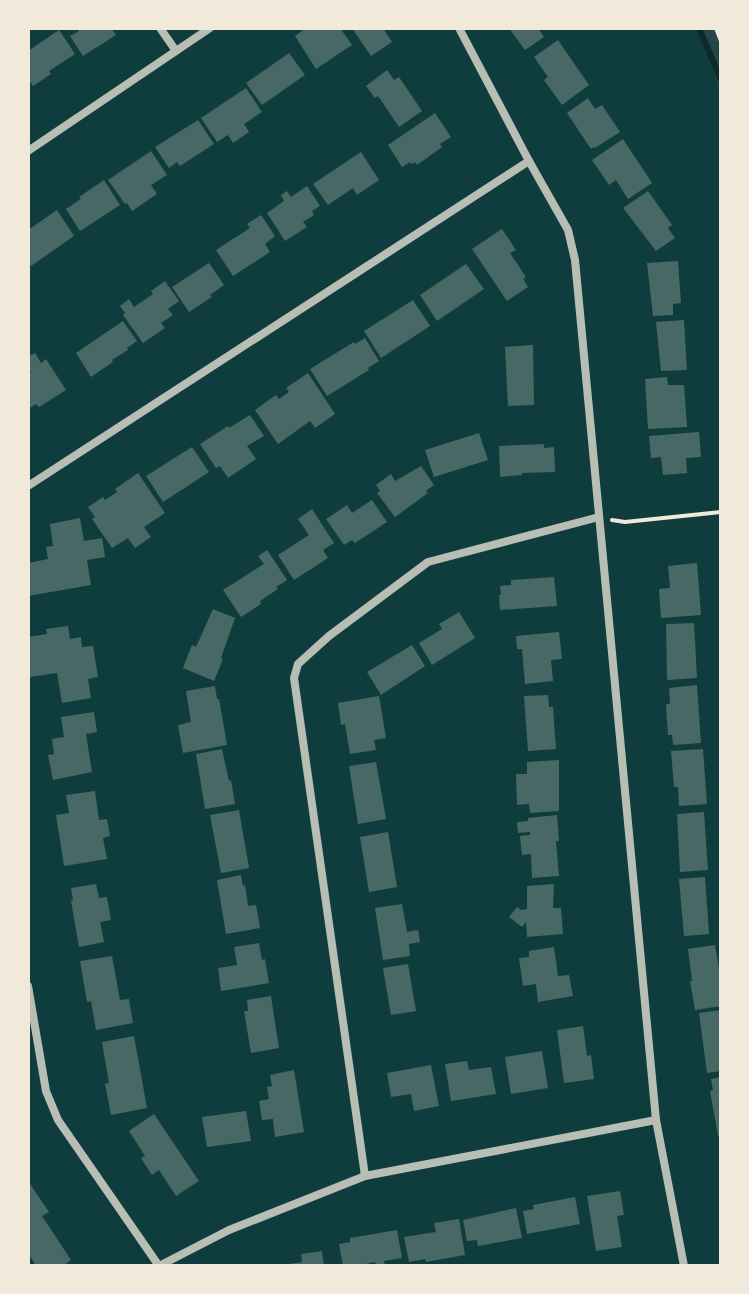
<svg xmlns="http://www.w3.org/2000/svg" width="749" height="1294" font-family="Signika,sans-serif">
<style>
.green{fill:#244646}
.lines{fill:none;stroke-linecap:round;stroke-linejoin:round}
.stream{stroke:#0a2a2b;stroke-width:6}
.building{fill:#486865}
.path{stroke:#f1e9da;stroke-width:4}
.minor{stroke:#b8beb3;stroke-width:8}
</style>
<rect width="100%" height="100%" fill="#0f3d3e"/>
<polygon class="green" points="698,28 721,28 721,93"/>
<g class="lines">
<polyline class="stream" points="699,28 721,80"/>
</g>
<g class="building">
<polygon points="77,28 111,28 116,35 83,56 70,36 79,31"/>
<polygon points="306,28 321,28 322,31 326,28 340,28 352,45 316,69 295,36"/>
<polygon points="352,28 383,28 392,42 371,56"/>
<polygon points="509,28 538,28 544,37 525,50"/>
<polygon points="59,30 75,54 49,71 51,74 33,86 28,79 28,51"/>
<polygon points="558,40 589,85 562,105 544,80 548,77 534,57"/>
<polygon points="289,53 305,75 262,105 246,83"/>
<polygon points="387,70 394,80 399,77 422,111 399,127 378,96 375,98 366,86"/>
<polygon points="246,88 262,112 244,124 249,132 233,143 228,135 217,142 201,118"/>
<polygon points="588,98 595,109 602,105 620,132 595,148 594,147 591,149 567,113"/>
<polygon points="435,113 451,137 440,144 442,147 417,165 415,162 411,164 410,162 402,167 388,145"/>
<polygon points="198,120 214,144 180,166 177,162 169,168 155,147"/>
<polygon points="623,139 652,183 628,199 616,180 609,185 592,160"/>
<polygon points="151,151 167,175 151,185 157,194 132,211 127,203 125,204 108,180"/>
<polygon points="361,152 379,180 357,195 353,188 328,205 313,184"/>
<polygon points="104,180 120,205 80,231 66,209 81,199 79,197"/>
<polygon points="307,186 320,206 312,211 314,215 303,222 307,227 285,241 267,213 284,201 281,195 287,191 291,197"/>
<polygon points="648,191 672,225 668,228 675,238 656,251 623,208"/>
<polygon points="57,210 74,236 31,266 28,261 28,230"/>
<polygon points="261,215 275,236 265,244 270,252 233,276 216,250 250,228 247,224"/>
<polygon points="502,229 516,250 510,253 526,277 523,279 528,287 507,301 472,249"/>
<polygon points="678,261 681,303 673,304 673,315 653,316 647,263"/>
<polygon points="209,263 224,285 210,295 212,297 189,312 172,287"/>
<polygon points="466,264 484,289 437,321 420,295"/>
<polygon points="165,281 179,301 168,309 173,315 161,323 165,328 143,343 123,315 125,313 120,306 129,299 134,307 153,294 151,291"/>
<polygon points="413,300 430,326 381,358 364,331"/>
<polygon points="684,320 687,370 661,371 656,322"/>
<polygon points="123,321 137,341 127,348 128,350 112,360 113,362 91,377 76,353"/>
<polygon points="365,338 379,361 368,368 369,370 327,396 310,369 354,342 355,344"/>
<polygon points="533,345 534,405 508,406 505,347"/>
<polygon points="35,353 41,363 46,359 66,390 39,407 36,404 28,409 28,374 31,372 28,367 28,357"/>
<polygon points="308,373 335,414 315,428 310,421 278,444 255,410 276,395 279,399 289,392 286,388"/>
<polygon points="667,377 668,385 684,385 687,427 648,429 645,379"/>
<polygon points="250,415 264,436 247,446 256,459 228,478 220,466 216,468 200,444 228,426 229,428"/>
<polygon points="699,432 701,457 686,458 687,473 663,475 661,457 651,458 649,436"/>
<polygon points="479,433 488,460 434,477 425,450"/>
<polygon points="544,444 544,448 554,447 555,472 522,473 522,475 500,477 499,446"/>
<polygon points="192,447 209,472 163,502 146,476"/>
<polygon points="421,466 434,485 426,491 428,493 395,517 377,493 380,491 376,485 391,474 395,481"/>
<polygon points="138,473 165,513 144,527 151,537 135,548 128,538 112,548 92,519 95,517 88,507 103,497 105,500 117,492 115,489"/>
<polygon points="372,500 387,522 355,543 352,540 344,545 326,519 347,505 352,513"/>
<polygon points="312,509 334,543 323,550 328,558 294,580 278,555 309,535 298,519"/>
<polygon points="80,518 84,541 102,538 105,557 87,560 91,585 28,596 28,563 48,559 46,547 53,546 50,524"/>
<polygon points="267,550 287,580 276,587 278,589 260,601 261,604 241,617 223,590 264,564 258,556"/>
<polygon points="697,563 701,615 661,618 659,589 670,588 668,566"/>
<polygon points="554,577 557,606 500,610 499,595 501,595 500,586 511,585 511,580"/>
<polygon points="213,609 235,618 221,658 223,659 214,681 183,668 192,645 196,647"/>
<polygon points="459,612 475,638 432,665 419,643 442,629 439,624"/>
<polygon points="694,623 697,678 667,680 666,624"/>
<polygon points="68,626 70,639 81,637 82,647 93,646 98,677 88,679 91,698 62,703 57,673 30,677 28,660 28,637 47,634 46,629"/>
<polygon points="559,632 562,659 551,660 553,681 525,684 522,649 517,649 516,636"/>
<polygon points="412,645 425,666 381,695 367,672"/>
<polygon points="697,685 701,743 673,745 672,735 668,735 666,704 670,704 669,688"/>
<polygon points="215,686 217,699 219,699 227,745 183,753 178,725 191,722 186,691"/>
<polygon points="548,695 549,707 553,707 556,749 528,751 524,696"/>
<polygon points="379,696 386,738 374,740 376,750 350,754 345,724 341,725 338,703"/>
<polygon points="94,712 97,732 86,734 92,772 53,780 48,755 54,754 52,739 64,737 61,717"/>
<polygon points="222,749 229,781 231,780 235,804 205,809 196,754"/>
<polygon points="703,749 707,804 679,806 678,787 674,787 671,751"/>
<polygon points="559,760 559,811 530,813 529,804 517,805 516,774 527,774 527,762"/>
<polygon points="376,762 386,819 358,824 349,766"/>
<polygon points="95,791 99,820 107,819 110,836 103,838 107,859 64,866 56,815 69,813 66,795"/>
<polygon points="239,810 249,868 221,873 210,815"/>
<polygon points="704,812 708,870 680,872 677,814"/>
<polygon points="557,815 559,841 556,841 559,876 532,878 531,854 522,855 520,836 530,835 530,832 518,833 517,822 528,821 528,818"/>
<polygon points="388,832 397,887 369,892 360,837"/>
<polygon points="241,875 243,886 245,885 248,906 256,905 260,928 226,934 217,880"/>
<polygon points="705,877 709,934 684,936 679,879"/>
<polygon points="96,884 99,898 107,897 111,920 100,922 104,942 79,947 71,901 73,900 71,888"/>
<polygon points="554,884 553,908 561,908 563,934 527,937 526,922 522,927 509,917 517,907 521,910 527,909 527,886"/>
<polygon points="402,904 407,932 418,930 420,942 409,944 410,956 383,960 375,908"/>
<polygon points="259,943 262,960 265,959 269,983 221,991 218,968 237,965 234,947"/>
<polygon points="715,945 721,981 721,1006 695,1010 690,981 692,981 688,949"/>
<polygon points="554,947 558,976 569,975 573,996 538,1002 536,984 523,986 519,958 529,957 529,951"/>
<polygon points="112,956 120,1000 129,999 133,1023 96,1030 91,1001 87,1002 80,961"/>
<polygon points="408,964 416,1011 391,1015 383,968"/>
<polygon points="271,996 279,1048 251,1053 244,1011 248,1011 247,1000"/>
<polygon points="721,1010 721,1071 707,1073 699,1013"/>
<polygon points="583,1026 587,1056 591,1055 594,1079 564,1083 557,1030"/>
<polygon points="134,1036 147,1108 111,1115 105,1084 109,1083 102,1042"/>
<polygon points="542,1051 548,1088 511,1094 505,1057"/>
<polygon points="467,1061 469,1070 491,1067 496,1094 451,1101 445,1064"/>
<polygon points="431,1065 439,1106 414,1111 411,1094 391,1097 387,1073"/>
<polygon points="294,1070 304,1132 275,1137 273,1119 262,1120 259,1101 269,1099 267,1087 272,1086 270,1075"/>
<polygon points="721,1077 721,1135 718,1136 710,1091 713,1090 711,1079"/>
<polygon points="246,1111 251,1141 207,1147 202,1117"/>
<polygon points="154,1114 199,1181 176,1196 159,1170 152,1175 141,1158 145,1156 129,1131"/>
<polygon points="28,1181 49,1212 42,1216 71,1260 63,1266 36,1266 28,1253"/>
<polygon points="620,1191 624,1215 617,1216 622,1247 596,1251 587,1196"/>
<polygon points="575,1197 580,1224 527,1234 523,1211 534,1209 533,1205"/>
<polygon points="516,1208 522,1238 478,1246 477,1240 467,1241 463,1220"/>
<polygon points="459,1219 465,1255 426,1262 425,1259 409,1262 404,1237 436,1232 434,1223"/>
<polygon points="397,1230 402,1258 384,1261 385,1266 376,1266 375,1262 356,1266 343,1266 339,1244 350,1242 350,1238"/>
<polygon points="322,1251 324,1266 289,1266 289,1264 302,1262 301,1254"/>
</g>
<g class="lines">
<g class="path">
<polyline points="716,28 721,41"/>
<polyline points="612,520 625,522 721,512"/>
</g>
<g class="minor">
<polyline points="160,28 176,51"/>
<polyline points="459,28 529,161 568,230 575,260 656,1120 684,1266"/>
<polyline points="28,151 210,28"/>
<polyline points="28,486 529,161"/>
<polyline points="28,986 46,1091 58,1120 159,1266"/>
<polyline points="365,1176 294,678 298,664 329,636 428,562 599,517"/>
<polyline points="159,1266 229,1230 365,1176 656,1120"/>
</g>
</g>
<rect width="749" height="1294" fill="none" stroke="#f1e9da" stroke-width="60"/>
</svg>
